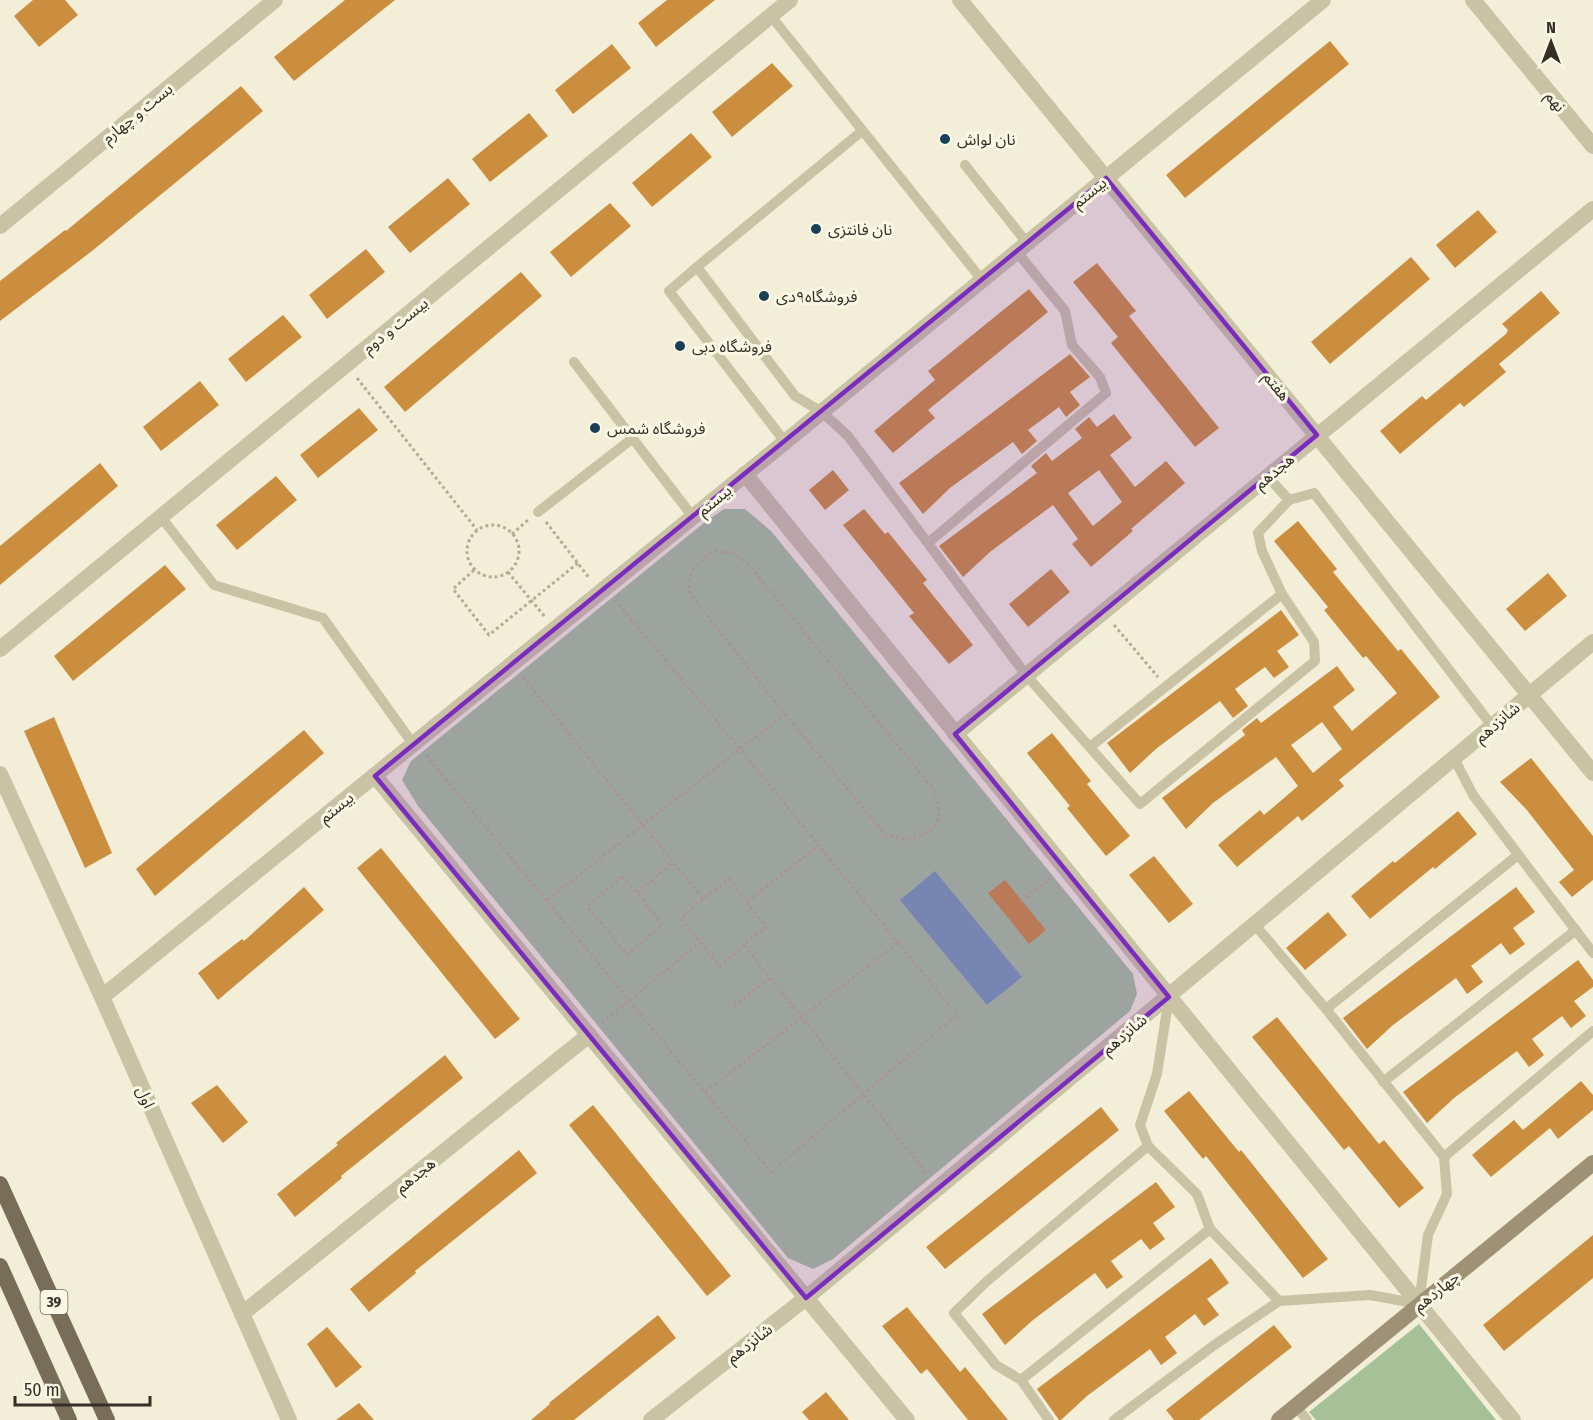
<svg xmlns="http://www.w3.org/2000/svg" width="1593" height="1420" font-family="'Fira Sans Condensed','Noto Sans Arabic',sans-serif">
<style>
.green{fill:#a6c198}
.water{fill:#769bb0}
.building{fill:#cb8e3e;fill-rule:evenodd}
.lines{fill:none;stroke-linecap:round;stroke-linejoin:round}
.path{stroke:#b6ad8e;stroke-width:3;stroke-dasharray:3 3;stroke-linecap:butt}
.service{stroke:#cac2a4;stroke-width:10}
.minor{stroke:#cac2a4;stroke-width:16}
.secondary{stroke:#9e9175;stroke-width:16}
.primary{stroke:#786d56;stroke-width:16}
.marked{fill:#7b2cbf;fill-opacity:0.2;stroke:#7b2cbf;stroke-width:4.5;stroke-linejoin:round}
.poi-dot{fill:#1a4058;stroke:#faf7e5;stroke-width:2}
.labels{text-anchor:middle;stroke-width:6;stroke-linejoin:round;paint-order:stroke}
.shield{fill:#faf7e5;stroke:#706c5f;stroke-width:1.5}
.shield-label{font-size:15px;font-weight:bold;fill:#353026}
.street-label{font-size:16px;fill:#353026;stroke:#faf7e5}
.poi-label{font-size:16px;fill:#353026;stroke:#faf7e5;text-anchor:start}
</style>
<rect width="100%" height="100%" fill="#f2eed8"/>
<g class="green">
<polygon points="724,509 745,509 771,531 1133,974 1137,994 1130,1011 833,1259 813,1269 788,1258 418,806 402,780 411,761 705,522"/>
<polygon points="1419,1324 1496,1420 1316,1420 1309,1412"/>
</g>
<polygon class="water" points="935,871 1022,977 987,1005 900,900"/>
<g class="building">
<polygon points="33,0 65,0 78,15 39,47 14,16"/>
<polygon points="345,0 395,0 294,81 274,57"/>
<polygon points="667,0 715,0 656,47 638,23"/>
<polygon points="1330,41 1349,64 1185,198 1166,175"/>
<polygon points="612,44 631,68 573,114 555,90"/>
<polygon points="772,63 793,86 732,137 712,112"/>
<polygon points="241,86 263,111 92,251 0,321 0,281 65,230 66,231"/>
<polygon points="529,113 548,136 490,182 472,159"/>
<polygon points="691,133 712,157 652,207 632,183"/>
<polygon points="448,178 470,204 410,253 388,227"/>
<polygon points="610,203 631,226 571,277 550,252"/>
<polygon points="1478,210 1497,232 1455,268 1436,245"/>
<polygon points="366,249 385,272 327,319 309,295"/>
<polygon points="1411,257 1430,279 1330,364 1311,342"/>
<polygon points="1097,263 1136,311 1129,316 1219,428 1195,447 1111,343 1118,337 1073,282"/>
<polygon points="521,272 542,296 405,412 384,387"/>
<polygon points="1029,289 1048,312 928,410 935,418 893,453 874,431 935,380 928,371"/>
<polygon points="1541,291 1560,313 1499,364 1506,372 1464,407 1460,403 1400,454 1380,431 1422,396 1426,400 1506,334 1508,330 1502,324"/>
<polygon points="283,315 302,337 246,382 228,359"/>
<polygon points="1070,354 1090,377 1070,392 1080,405 1066,417 1059,407 1028,430 1037,441 1022,454 1013,442 950,488 923,514 899,483"/>
<polygon points="200,381 219,405 161,451 143,427"/>
<polygon points="359,408 378,430 318,478 300,455"/>
<path d="M1114,414L1132,438L1110,455L1135,487L1166,461L1185,483L1131,529L1133,531L1091,567L1072,544L1078,539L1053,505L990,552L963,577L939,546L1037,473L1031,466L1046,453L1052,461L1082,438L1075,429L1089,417L1097,427ZM1099,470L1122,502L1093,526L1068,493Z"/>
<polygon points="100,463 118,486 0,585 0,546"/>
<polygon points="833,470 849,490 825,510 809,490"/>
<polygon points="276,476 297,500 237,550 216,525"/>
<polygon points="864,509 885,534 888,532 927,580 923,583 973,645 949,664 909,616 914,613 843,525"/>
<path d="M1298,521L1337,569L1333,572L1398,651L1401,649L1440,697L1339,780L1344,786L1302,821L1298,816L1237,867L1218,845L1260,810L1264,815L1298,786L1276,757L1213,803L1186,829L1162,798L1245,735L1242,730L1257,718L1261,723L1337,666L1355,690L1333,707L1352,731L1397,693L1366,656L1363,658L1324,610L1328,607L1274,541ZM1322,722L1342,749L1313,773L1291,745Z"/>
<polygon points="165,565 186,589 73,681 54,656"/>
<polygon points="1051,569 1070,592 1028,627 1009,604"/>
<polygon points="1548,573 1567,596 1525,631 1506,609"/>
<polygon points="1281,610 1299,635 1277,651 1289,667 1274,678 1265,667 1235,689 1248,706 1233,718 1220,701 1157,748 1130,773 1107,743"/>
<polygon points="54,717 112,853 85,868 24,731"/>
<polygon points="304,730 324,753 155,896 136,869"/>
<polygon points="1052,733 1091,781 1087,784 1130,836 1106,856 1067,808 1070,806 1027,753"/>
<polygon points="1531,758 1593,836 1593,880 1572,897 1559,882 1574,870 1526,809 1500,782"/>
<polygon points="1458,811 1477,834 1435,869 1433,867 1370,919 1351,896 1393,861 1395,863"/>
<polygon points="381,848 520,1019 495,1039 357,868"/>
<polygon points="1154,856 1193,904 1169,923 1129,875"/>
<polygon points="1005,880 1046,930 1029,944 988,893"/>
<polygon points="304,887 324,910 218,1000 198,973 242,939 244,941"/>
<polygon points="1516,887 1535,912 1513,928 1525,944 1510,955 1501,943 1471,966 1483,982 1467,994 1456,978 1393,1025 1367,1049 1343,1018"/>
<polygon points="1328,912 1347,935 1305,970 1286,948"/>
<polygon points="1578,960 1593,980 1593,987 1574,1001 1586,1016 1571,1028 1562,1016 1532,1039 1544,1055 1529,1067 1517,1051 1454,1098 1427,1123 1403,1092"/>
<polygon points="1277,1017 1379,1144 1384,1140 1424,1188 1399,1208 1349,1146 1344,1150 1252,1037"/>
<polygon points="445,1055 463,1078 341,1176 342,1178 295,1217 277,1194 338,1145 336,1143"/>
<polygon points="1581,1081 1593,1095 1593,1110 1558,1139 1550,1128 1491,1177 1472,1155 1514,1120 1523,1130"/>
<polygon points="217,1085 248,1122 223,1143 191,1103"/>
<polygon points="1189,1091 1239,1152 1241,1150 1328,1259 1303,1278 1206,1156 1203,1159 1164,1111"/>
<polygon points="593,1105 731,1276 707,1296 569,1125"/>
<polygon points="1101,1107 1119,1130 945,1269 926,1247"/>
<polygon points="519,1150 537,1173 415,1271 416,1273 369,1312 350,1289"/>
<polygon points="1156,1182 1175,1207 1153,1223 1165,1239 1150,1250 1141,1239 1111,1261 1123,1277 1107,1289 1095,1273 1033,1320 1005,1345 982,1314"/>
<polygon points="1593,1235 1593,1278 1504,1351 1483,1325"/>
<polygon points="1211,1258 1229,1283 1207,1299 1219,1315 1204,1326 1195,1314 1165,1337 1177,1353 1161,1365 1150,1349 1087,1396 1061,1420 1059,1420 1037,1389"/>
<polygon points="907,1307 960,1372 965,1367 1008,1420 968,1420 927,1369 921,1374 882,1326"/>
<polygon points="658,1315 676,1338 574,1420 531,1420 550,1404 549,1403"/>
<polygon points="1274,1325 1292,1347 1199,1420 1174,1420 1166,1410"/>
<polygon points="327,1327 362,1367 336,1388 307,1344"/>
<polygon points="826,1392 849,1420 809,1420 802,1412"/>
<polygon points="359,1403 374,1420 336,1420"/>
</g>
<g class="lines">
<g class="path">
<polyline points="357,378 477,530"/>
<polyline points="546,522 590,579"/>
<circle cx="493" cy="551" r="26"/>
<polyline points="512,534 529,519"/>
<path d="M714,551L733,553L748,564L933,788L939,807L938,821L930,831L909,840L886,835L785,714L697,603C695,599 690,594 689,590C685,572 701,559 714,551Z"/>
<polyline points="474,570 453,589 489,635 578,563"/>
<polyline points="508,572 545,617"/>
<polyline points="1114,625 1158,677"/>
<polyline points="523,677 703,899 729,879 766,927 744,945 927,1174"/>
<polyline points="426,755 771,1172 957,1015 741,750 615,600"/>
<polygon points="623,876 663,925 627,955 587,906"/>
<polyline points="637,893 673,862"/>
<polyline points="703,899 681,918 720,966 744,945"/>
<polyline points="547,900 785,714"/>
<polyline points="1021,901 1051,878"/>
<polyline points="747,902 818,846"/>
<polyline points="734,1006 770,978"/>
<polyline points="602,1023 700,942"/>
<polyline points="705,1092 898,943"/>
</g>
<g class="service">
<polyline points="771,16 982,280"/>
<polyline points="862,131 697,267 795,396 822,412 848,436 1026,675 1140,804 1315,661 1314,642 1282,594 1262,551 1258,533 1289,500 1267,476"/>
<polyline points="965,165 1027,243"/>
<polyline points="697,267 669,291 785,442"/>
<polyline points="574,362 693,517"/>
<polyline points="1289,500 1314,493 1492,726"/>
<polyline points="538,512 633,438"/>
<polyline points="161,517 214,585 323,618 413,744"/>
<polyline points="928,543 1106,393 1100,377 1072,345 1065,311 1017,252"/>
<polyline points="1090,747 1282,594"/>
<polyline points="1454,758 1473,795 1593,953"/>
<polyline points="1255,925 1326,1009 1444,1157 1447,1194 1428,1235 1419,1304 1370,1295 1279,1301"/>
<polyline points="1326,1009 1518,855"/>
<polyline points="1383,1082 1576,930"/>
<polyline points="1444,1157 1593,1031"/>
<polyline points="1021,1380 1210,1229"/>
<polyline points="1296,1406 1307,1420"/>
<polyline points="1049,1420 1021,1380 996,1365 954,1313 986,1282 1148,1146 1140,1125 1157,1074 1169,997"/>
<polyline points="1114,1420 1213,1346 1279,1301 1210,1229 1197,1194 1148,1146"/>
</g>
<g class="minor">
<polyline points="960,0 1593,773"/>
<polyline points="1473,0 1593,146"/>
<polyline points="0,226 275,0"/>
<polyline points="745,474 1513,1420"/>
<polyline points="0,649 790,0"/>
<polyline points="955,734 1593,209"/>
<polyline points="0,774 102,997 289,1420"/>
<polyline points="375,776 907,1420"/>
<polyline points="102,997 785,442 1323,0"/>
<polyline points="242,1314 589,1035"/>
<polyline points="651,1420 806,1298 1593,642"/>
</g>
<polyline class="secondary" points="1279,1420 1593,1163"/>
<g class="primary">
<polyline points="0,1184 107,1420"/>
<polyline points="0,1266 69,1420"/>
</g>
</g>
<path class="marked" d="M1106,178L1317,435L955,734L1169,997L806,1298L375,776Z"/>
<g class="poi-dot">
<circle cx="945" cy="139" r="6"/>
<circle cx="816" cy="229" r="6"/>
<circle cx="764" cy="296" r="6"/>
<circle cx="680" cy="346" r="6"/>
<circle cx="595" cy="428" r="6"/>
</g>
<g class="labels">
<rect class="shield" x="40.5" y="1290" width="27" height="24" rx="4.5"/>
<g class="shield-label">
<text x="54" y="1307">39</text>
</g>
<g class="street-label">
<text transform="translate(1556 101) rotate(51)" y="6">نهم</text>
<text transform="translate(137 113) rotate(-39)" y="6">بست و چهارم</text>
<text transform="translate(1089 192) rotate(-39)" y="6">بیستم</text>
<text transform="translate(395 325) rotate(-39)" y="6">بیست و دوم</text>
<text transform="translate(1277 386) rotate(51)" y="6">هفتم</text>
<text transform="translate(1274 471) rotate(-40)" y="6">هجدهم</text>
<text transform="translate(714 500) rotate(-40)" y="6">بیستم</text>
<text transform="translate(1497 722) rotate(-40)" y="6">شانزدهم</text>
<text transform="translate(336 807) rotate(-39)" y="6">بیستم</text>
<text transform="translate(1124 1034) rotate(-40)" y="6">شانزدهم</text>
<text transform="translate(146 1097) rotate(66)" y="6">اول</text>
<text transform="translate(415 1175) rotate(-39)" y="6">هجدهم</text>
<text transform="translate(1436 1291) rotate(-39)" y="6">چهاردهم</text>
<text transform="translate(749 1343) rotate(-38)" y="6">شانزدهم</text>
</g>
<g class="poi-label">
<text x="957" y="145">نان لواش</text>
<text x="828" y="235">نان فانتزی</text>
<text x="776" y="302">فروشگاه۹دی</text>
<text x="692" y="352">فروشگاه دبی</text>
<text x="607" y="434">فروشگاه شمس</text>
</g>
</g>
<g transform="translate(1551 42)" stroke="#faf7e5" stroke-width="4.5" paint-order="stroke">
<path d="M0-4.5L10 22L0 15L-10 22Z" fill="#353026"/>
<text y="-9" font-size="16" font-weight="bold" text-anchor="middle" fill="#353026">N</text>
</g>
<path d="M15 1396v9h135v-9" fill="none" stroke="#353026" stroke-width="3"/>
<text x="24" y="1396" font-size="18" fill="#353026" stroke="#faf7e5" stroke-width="4.5" paint-order="stroke">50 m</text>
</svg>
